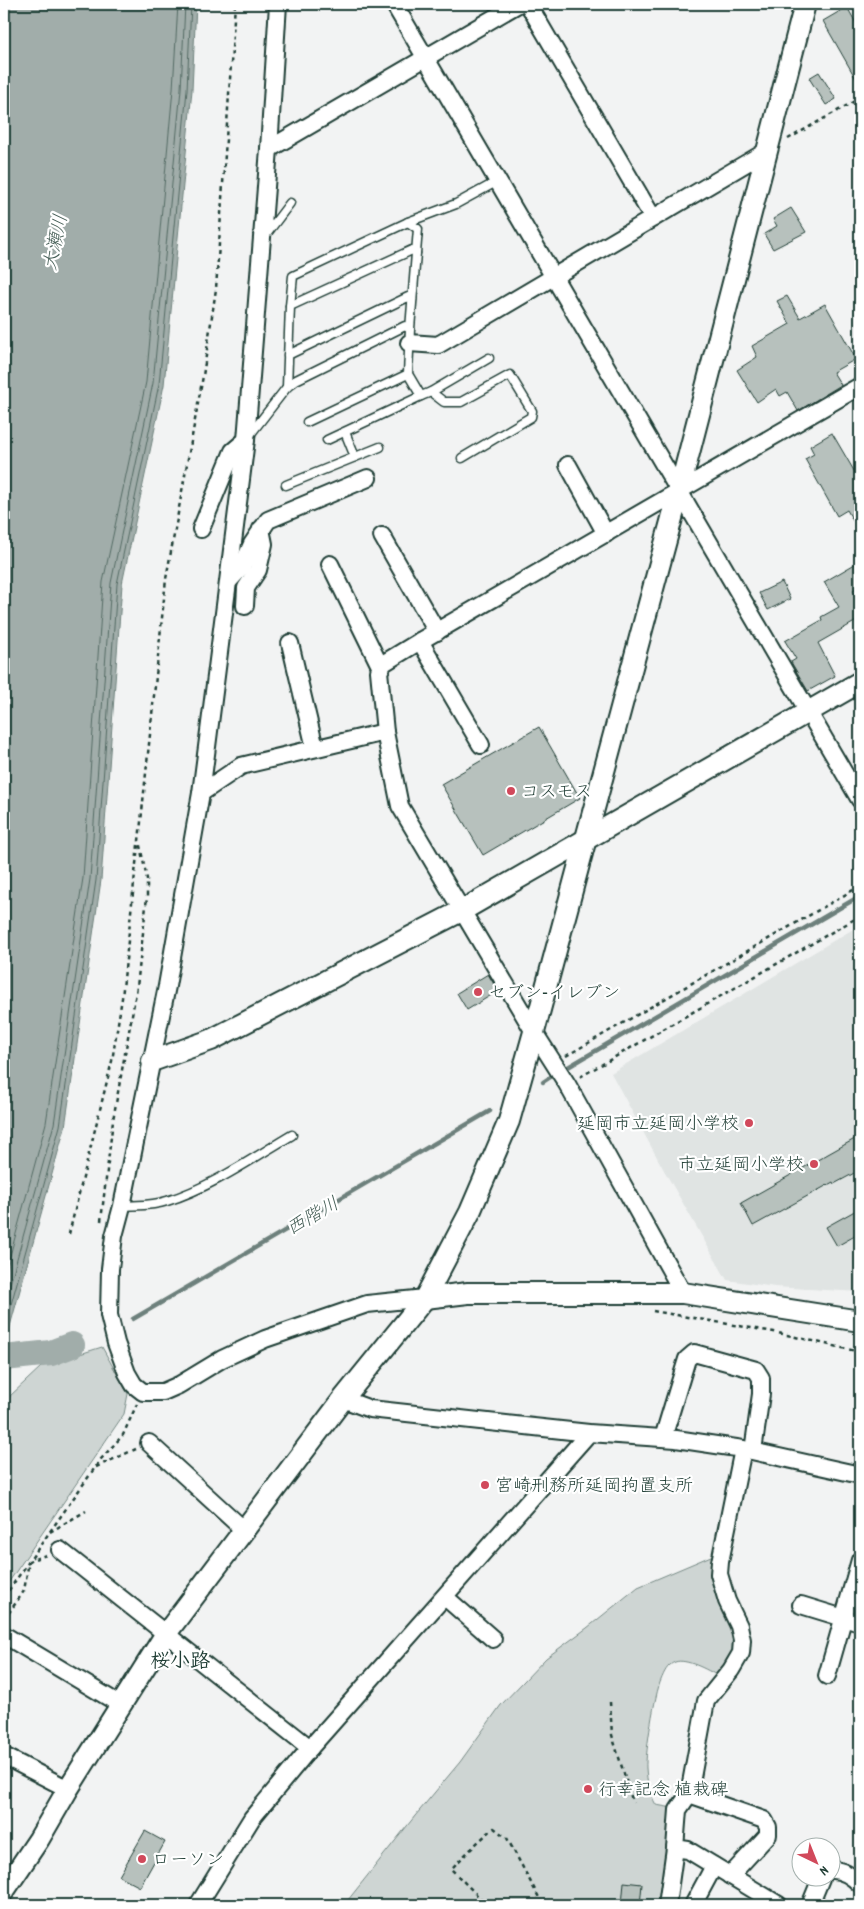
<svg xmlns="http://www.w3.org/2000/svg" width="864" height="1909" font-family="Dekko,'Klee One',sans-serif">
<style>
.built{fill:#e0e4e3}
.green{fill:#ced5d3;stroke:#768984}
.water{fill:#a1adaa;stroke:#6d807b}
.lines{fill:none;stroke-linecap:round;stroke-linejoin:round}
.shore{stroke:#536a63;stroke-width:1}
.stream{stroke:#6d807b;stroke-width:4.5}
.river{stroke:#a1adaa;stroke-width:26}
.building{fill:#b7c1bd;stroke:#1f3d34}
.service-casing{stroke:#1f3d34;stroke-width:11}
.minor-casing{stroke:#1f3d34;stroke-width:20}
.tertiary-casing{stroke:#1f3d34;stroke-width:24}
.path{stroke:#1f3d34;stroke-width:2.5;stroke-dasharray:4 4;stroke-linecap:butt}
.service{stroke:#fff;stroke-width:8}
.minor{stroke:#fff;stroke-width:16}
.tertiary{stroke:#fff;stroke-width:20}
.poi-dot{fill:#d1495b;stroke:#fff;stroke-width:2}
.labels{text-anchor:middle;stroke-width:4.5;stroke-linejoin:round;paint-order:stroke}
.poi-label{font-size:18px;fill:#1f3d34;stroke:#fff;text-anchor:start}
.water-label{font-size:19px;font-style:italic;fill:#465f57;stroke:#fff}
.quarter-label{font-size:20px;font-weight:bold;fill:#1f3d34;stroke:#fff}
</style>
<rect width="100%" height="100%" fill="#f2f3f3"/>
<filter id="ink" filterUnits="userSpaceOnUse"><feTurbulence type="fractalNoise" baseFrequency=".02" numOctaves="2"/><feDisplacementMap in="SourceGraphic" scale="10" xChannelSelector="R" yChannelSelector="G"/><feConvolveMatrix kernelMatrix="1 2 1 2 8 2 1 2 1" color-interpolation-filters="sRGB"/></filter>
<g filter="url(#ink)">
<polygon class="built" points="860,925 860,1292 775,1287 727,1280 665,1172 611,1073"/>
<g class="green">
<polygon points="102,1347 128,1394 124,1414 4,1589 4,1418 10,1396 42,1366"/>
<path d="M718,1553L731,1616L736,1654L718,1676C708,1670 686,1658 675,1662C667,1665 664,1673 661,1680C655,1693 645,1753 646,1768C647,1782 649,1792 656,1805L673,1808L661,1905H344L415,1816L460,1762L501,1705L546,1658L587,1628L638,1587Z"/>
</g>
<polygon class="water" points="4,4 196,4 192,90 164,385 122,584 101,880 65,1127 4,1348"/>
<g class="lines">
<g class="shore">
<polyline points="4,1278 46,1123 83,878 103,582 146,382 173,89 178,4"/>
<polyline points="4,1306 54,1124 90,879 111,583 153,383 181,89 185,4"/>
<polyline points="4,1330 60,1126 96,880 117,584 159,384 187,90 191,4"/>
</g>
<g class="stream">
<polyline points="563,1070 860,896"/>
<polyline points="543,1082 552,1076"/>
<polyline points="133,1319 490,1111"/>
</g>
<polyline class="river" points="4,1358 51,1353 72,1345"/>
</g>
<g class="building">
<polygon points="847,7 860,30 860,86 823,21"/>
<polygon points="819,72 836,99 826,105 809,78"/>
<polygon points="791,208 806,232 773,249 764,234 777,226 773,219"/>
<polygon points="787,296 800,318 825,304 856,359 833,372 841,385 798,411 787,392 780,396 776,389 757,402 737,370 757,357 752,346 790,324 777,301"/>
<polygon points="832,433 860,481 860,533 847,510 837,516 805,459 814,454 810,446"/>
<polygon points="860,561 860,586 853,590 860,604 860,619 818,643 835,676 808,691 791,662 796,659 785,641 822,620 821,617 839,607 824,582"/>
<polygon points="782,582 790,599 768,610 759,593"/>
<polygon points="539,727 580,798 483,855 441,784"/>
<polygon points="488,974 498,991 467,1010 457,993"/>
<polygon points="860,1136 860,1170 834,1184 833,1182 753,1226 741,1203"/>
<polygon points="860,1208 860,1233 837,1246 826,1227"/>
<polygon points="145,1831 165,1842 140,1887 119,1876"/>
<polygon points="624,1882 642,1884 640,1905 622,1905"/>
</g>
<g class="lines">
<defs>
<g id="service">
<polyline points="408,222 456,204 498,181"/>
<polyline points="265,236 290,203"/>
<polyline points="290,306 412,250 416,253 410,329"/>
<polyline points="288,355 408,297 412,300"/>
<polyline points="287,387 290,306 293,276 408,222 418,229 416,253"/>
<polyline points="431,392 489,358"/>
<polyline points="421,396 431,392 444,402 461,402 510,375 532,411 531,417 462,458"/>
<polyline points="307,422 408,374"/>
<polyline points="345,432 355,457"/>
<polyline points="249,436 287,387 296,380 405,326 410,329 408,374 421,396 327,440"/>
<polyline points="286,485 380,447"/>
<path d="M122,1206C137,1205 153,1206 167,1201C212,1187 253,1158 292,1135"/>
</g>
<g id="minor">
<polyline points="278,4 269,149 246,440 208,739 201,793 167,986 122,1206 114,1236 110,1269 109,1315 116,1343 127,1373 134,1385 143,1392 163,1392 179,1385 222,1359 265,1339 367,1304 425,1298"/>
<polyline points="394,4 860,800"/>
<polyline points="528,4 653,218"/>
<polyline points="269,149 518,4"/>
<polyline points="409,343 438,345 767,151"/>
<polyline points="568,465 606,534"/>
<polyline points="201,529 233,451 246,440"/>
<polyline points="382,536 437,632"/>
<polyline points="330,564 381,668"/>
<polyline points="229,581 242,567 252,544 268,520 368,478"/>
<polyline points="245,606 246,588 258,570 264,544 261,529"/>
<polyline points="420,641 481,745"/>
<polyline points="290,643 315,748"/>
<polyline points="201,793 241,766 385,732"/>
<polyline points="683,1293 567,1084 534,1032 400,806 385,732 379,671 384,663 420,641 860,386"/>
<polyline points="343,1399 370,1409 589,1433 676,1439 743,1449 860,1475"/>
<polyline points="663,1438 687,1359 694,1353 756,1370 761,1378 761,1394 753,1451"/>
<polyline points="149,1443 244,1530"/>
<polyline points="743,1449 720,1562 719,1574 727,1601 739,1626 742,1640 741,1653 731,1670 706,1701 689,1794 678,1810 675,1848 688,1850 779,1905"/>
<polyline points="60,1550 310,1748"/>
<polyline points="445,1597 493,1639"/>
<polyline points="801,1605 860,1623"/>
<polyline points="4,1635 121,1705"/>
<polyline points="827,1676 860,1560"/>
<polyline points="4,1756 68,1789"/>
<polyline points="689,1794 764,1820 768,1827 768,1835 730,1876"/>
<path d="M832,1870C843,1870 852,1876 860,1884"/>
<polyline points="198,1905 252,1818 310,1748 589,1433"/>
<polyline points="667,1905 675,1848"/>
<polyline points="693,1905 714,1866"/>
<polyline points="810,1905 822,1876"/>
</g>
<g id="tertiary">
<polyline points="152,1061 211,1040 463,910 860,682"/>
<polyline points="425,1298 468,1293 683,1293 860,1321"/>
<polyline points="4,1891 39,1839 68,1789 165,1635 343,1399 425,1298 470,1212 509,1121 534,1032 679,492 805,4"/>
</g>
</defs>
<use href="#service" class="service-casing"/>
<use href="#minor" class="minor-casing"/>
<use href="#tertiary" class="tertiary-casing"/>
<g class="path">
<polyline points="788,139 860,98"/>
<polyline points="566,1056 860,886"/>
<polyline points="580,1077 860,916"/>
<polyline points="101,1221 113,1120 137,987 147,897 147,879 139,841 166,579 203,376 216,289 235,4"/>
<polyline points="69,1234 112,1061 122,998 138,845"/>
<polyline points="653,1311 774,1332 860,1352"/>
<polyline points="857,1351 859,1338"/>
<polyline points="96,1467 136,1449"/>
<polyline points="50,1532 86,1511"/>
<polyline points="4,1597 101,1459 123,1435 137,1404"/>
<polyline points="4,1620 24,1591 29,1561 46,1555"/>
<polyline points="610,1702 612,1735 633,1803"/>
<polyline points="483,1901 451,1869 479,1841 494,1828 507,1838 543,1905"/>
</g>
<use href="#service" class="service"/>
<use href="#minor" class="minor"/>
<use href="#tertiary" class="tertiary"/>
</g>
</g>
<g class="poi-dot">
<circle cx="511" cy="791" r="5"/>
<circle cx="478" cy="992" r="5"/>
<circle cx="749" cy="1123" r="5"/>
<circle cx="814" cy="1164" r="5"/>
<circle cx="485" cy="1485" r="5"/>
<circle cx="588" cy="1789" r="5"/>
<circle cx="142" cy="1859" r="5"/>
</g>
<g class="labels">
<g class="poi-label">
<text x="521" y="797">コスモス</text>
<text x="488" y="998">セブン-イレブン</text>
<text x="739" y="1129" text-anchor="end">延岡市立延岡小学校</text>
<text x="804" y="1170" text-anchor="end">市立延岡小学校</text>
<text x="495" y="1491">宮崎刑務所延岡拘置支所</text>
<text x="598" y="1795">行幸記念 植栽碑</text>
<text x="152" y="1865">ローソン</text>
</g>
<g class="water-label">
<text transform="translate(54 242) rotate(-78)" y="7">大瀬川</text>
<text transform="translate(312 1215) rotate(-30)" y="7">西階川</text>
</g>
<g class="quarter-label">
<text x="180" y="1667">桜小路</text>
</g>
</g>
<rect width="864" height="1909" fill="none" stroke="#fff" stroke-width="20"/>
<rect x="10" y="10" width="844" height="1889" fill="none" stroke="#1f3d34" stroke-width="2" filter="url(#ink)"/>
<g transform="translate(816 1862) rotate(137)"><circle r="24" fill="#ffffff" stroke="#a5b1ae"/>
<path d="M0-4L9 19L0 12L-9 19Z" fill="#d1495b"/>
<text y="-8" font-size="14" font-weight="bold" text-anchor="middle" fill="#1f3d34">N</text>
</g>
</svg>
